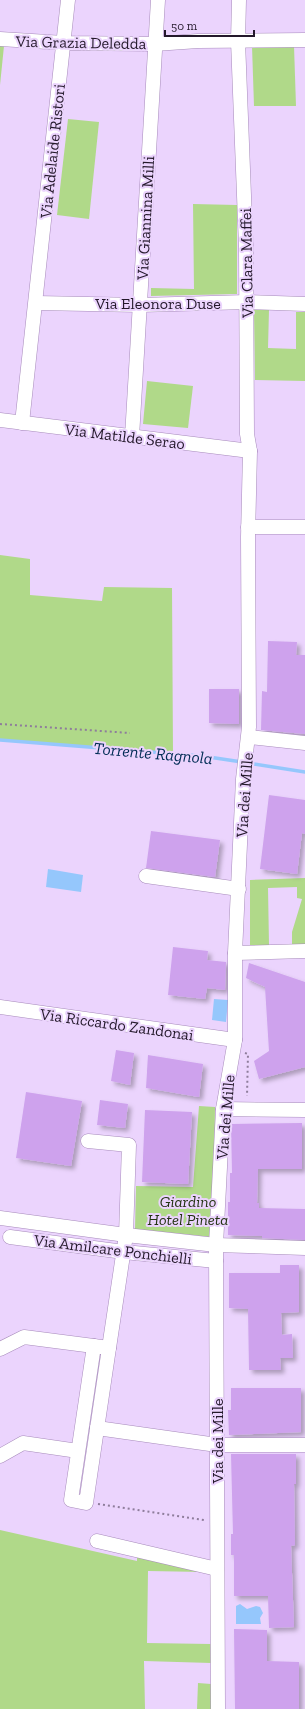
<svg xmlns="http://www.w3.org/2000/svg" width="305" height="1709" font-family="'Zilla Slab',serif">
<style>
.green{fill:#b0d989}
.water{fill:#95c7fc}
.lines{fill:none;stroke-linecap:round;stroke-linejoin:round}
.stream{stroke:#95c7fc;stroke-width:3.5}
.building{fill:#cea2ed;filter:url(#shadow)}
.minor-casing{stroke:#a78bbb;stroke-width:15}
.path{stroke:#8e7d9b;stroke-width:2;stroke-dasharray:2 3;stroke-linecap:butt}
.minor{stroke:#fff;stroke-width:14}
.labels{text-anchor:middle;stroke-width:4;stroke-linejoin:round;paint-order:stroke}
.street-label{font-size:16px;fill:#24192b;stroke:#ebd4fd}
.park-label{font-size:16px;font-style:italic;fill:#243413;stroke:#ebd4fd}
.water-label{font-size:17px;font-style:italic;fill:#002c55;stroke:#ebd4fd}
</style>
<defs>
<filter id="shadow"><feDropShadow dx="3.5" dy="3.5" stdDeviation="2" flood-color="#0004"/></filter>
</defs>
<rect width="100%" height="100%" fill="#ebd4fd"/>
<g class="green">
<polygon points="0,46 4,46 0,85"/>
<polygon points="252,46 294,46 296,106 254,106"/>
<polygon points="68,119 99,122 89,219 57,215"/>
<polygon points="193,204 237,205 237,294 151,296 151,288 194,289"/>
<polygon points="254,310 269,310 268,348 296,349 296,312 305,312 305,381 255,380"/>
<polygon points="147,381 193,386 188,428 143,424"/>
<polygon points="0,555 30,559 30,595 102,601 104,587 172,588 173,754 0,740"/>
<polygon points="305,878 305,944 292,945 292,932 302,899 297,898 297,887 268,888 269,945 250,945 250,880"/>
<polygon points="199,1106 215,1107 214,1191 211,1237 135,1229 136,1186 193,1187"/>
<polygon points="0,1530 137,1561 137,1555 204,1572 148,1571 147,1643 211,1644 211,1663 144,1661 145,1709 0,1709"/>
<polygon points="198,1683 211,1684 212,1709 197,1709"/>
</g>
<g class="water">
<polygon points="48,869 83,875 81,892 46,887"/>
<polygon points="214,999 228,1000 226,1022 212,1020"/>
<polygon points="240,1604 247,1609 256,1606 260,1607 263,1613 260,1618 261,1624 236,1624 236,1606"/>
</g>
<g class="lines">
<g class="stream">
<polyline points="0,740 202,756 242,762"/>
<polyline points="248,763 305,772"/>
</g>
</g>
<g class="building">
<polygon points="268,641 297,642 296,655 305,655 305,734 261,730 262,691 267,692"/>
<polygon points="209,689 239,689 239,724 209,723"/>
<polygon points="269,795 305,800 305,834 302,833 297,874 260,869"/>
<polygon points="151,831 220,840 215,877 146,868"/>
<polygon points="173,947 208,951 207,960 226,962 225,990 207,988 205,999 168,995"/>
<polygon points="249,963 305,982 305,1067 259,1079 254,1061 269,1051 265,987 246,978"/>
<polygon points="116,1050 134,1053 130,1085 111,1081"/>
<polygon points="148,1055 203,1064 199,1097 146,1088"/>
<polygon points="26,1092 82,1101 71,1166 16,1158"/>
<polygon points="100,1100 128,1104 125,1128 97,1125"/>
<polygon points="145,1110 192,1112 188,1184 142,1182"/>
<polygon points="302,1123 302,1169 258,1169 257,1203 259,1203 259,1208 305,1209 305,1240 262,1238 262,1236 228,1235 228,1202 230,1202 230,1173 232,1173 231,1124"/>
<polygon points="280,1265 299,1265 299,1312 281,1313 282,1335 292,1334 293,1358 280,1358 281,1370 249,1370 248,1309 229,1308 229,1273 280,1273"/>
<polygon points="231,1388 301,1388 301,1432 229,1435 228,1410 231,1410"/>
<polygon points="231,1454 296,1454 296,1484 294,1484 295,1545 291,1546 294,1627 269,1628 268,1596 234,1596 234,1555 231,1555 231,1534 233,1534"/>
<polygon points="234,1629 267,1630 267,1661 299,1662 299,1709 235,1709"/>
</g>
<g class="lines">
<defs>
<g id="minor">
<polyline points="0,39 64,43 155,44 198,41 305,40"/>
<polyline points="36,303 140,305 247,302 305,304"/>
<polyline points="0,420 250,451"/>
<polyline points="22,423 68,0"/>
<polyline points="132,437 158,0"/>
<polyline points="248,527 305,527"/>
<polyline points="249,737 305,743"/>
<polyline points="146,876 239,889"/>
<polyline points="235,953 305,951"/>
<polyline points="0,1007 235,1040"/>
<polyline points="223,1109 305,1110"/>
<polyline points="0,1218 126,1235 216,1245 305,1248"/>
<polyline points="10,1237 124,1252 216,1261"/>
<polyline points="94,1346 71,1500 86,1503 109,1348"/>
<polyline points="0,1349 24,1337 109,1348 126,1235 129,1145 88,1141"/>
<polyline points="97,1428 217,1445 305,1445"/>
<polyline points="0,1456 23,1443 78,1451"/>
<polyline points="97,1541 217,1569"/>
<polyline points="218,1709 216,1245 223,1109 235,1040 235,953 243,779 249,727 248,537 250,451 247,434 246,247 238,41 239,0"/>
</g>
</defs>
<use href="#minor" class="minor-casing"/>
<g class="path">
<polyline points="0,724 130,733"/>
<polyline points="245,1053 248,1054 247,1096"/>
<polyline points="98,1504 204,1520"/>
</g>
<use href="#minor" class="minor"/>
</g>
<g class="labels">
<g class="street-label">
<text transform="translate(81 42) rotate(1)" y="6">Via Grazia Deledda</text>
<text transform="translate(52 151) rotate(-84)" y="6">Via Adelaide Ristori</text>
<text transform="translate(145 218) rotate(-87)" y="6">Via Giannina Milli</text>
<text transform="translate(246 263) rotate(-91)" y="6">Via Clara Maffei</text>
<text x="158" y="309">Via Eleonora Duse</text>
<text transform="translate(125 436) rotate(7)" y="6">Via Matilde Serao</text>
<text transform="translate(244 795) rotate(-86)" y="6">Via dei Mille</text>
<text transform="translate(117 1024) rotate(8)" y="6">Via Riccardo Zandonai</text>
<text transform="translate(225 1117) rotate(-85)" y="6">Via dei Mille</text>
<text transform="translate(113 1249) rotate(7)" y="6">Via Amilcare Ponchielli</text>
<text transform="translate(217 1441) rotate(-90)" y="6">Via dei Mille</text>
</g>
<g class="park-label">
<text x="188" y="1207">Giardino<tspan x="188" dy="18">Hotel Pineta</tspan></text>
</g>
<g class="water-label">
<text transform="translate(153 753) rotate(5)" y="6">Torrente Ragnola</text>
</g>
</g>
<path d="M165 30v6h89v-6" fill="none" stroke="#24192b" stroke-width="2"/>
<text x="171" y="30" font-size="12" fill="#24192b" stroke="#ebd4fd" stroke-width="3" paint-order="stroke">50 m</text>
</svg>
